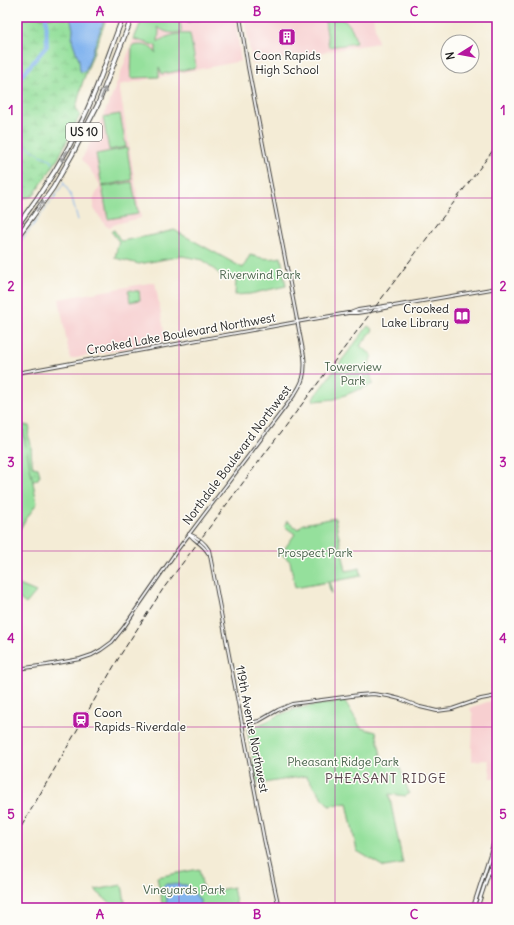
<svg xmlns="http://www.w3.org/2000/svg" width="514" height="925" font-family="Delius,sans-serif">
<style>
.built{fill:#f7cfd0}
.wetland{fill:url(#wetland-marsh);stroke:#587e5c}
.park{fill:#95e09c;stroke:#587e5c}
.water{fill:#84b5ef;stroke:#506886}
.lines{fill:none;stroke-linecap:round;stroke-linejoin:round}
.stream{stroke:#84b5ef;stroke-width:1}
.river{stroke:#84b5ef;stroke-width:4}
.minor-casing{stroke:#3c3b38;stroke-width:4}
.major-casing{stroke:#3c3b38;stroke-width:4.5}
.highway-casing{stroke:#3c3b38;stroke-width:5.5}
.minor{stroke:#fff;stroke-width:2}
.major{stroke:#fff;stroke-width:2.5}
.highway{stroke:#fff;stroke-width:3.5}
.rail{stroke:#1c1c1c;stroke-width:1;stroke-dasharray:6 3;stroke-linecap:butt}
.oneway{stroke:#999}
.grid{fill:none;stroke:#b5179e;stroke-width:1;stroke-opacity:0.55}
.labels{text-anchor:middle;stroke-width:3;stroke-linejoin:round;paint-order:stroke}
.shield{fill:#fdfcf7;stroke:#605f5e;stroke-width:1}
.shield-label{font-size:11px;font-weight:bold;fill:#1c1c1c}
.poi-label{font-size:12px;fill:#1c1c1c;stroke:#fdfcf7}
.park-label{font-size:12px;fill:#466149;stroke:#fdfcf7}
.street-label{font-size:12px;fill:#1c1c1c;stroke:#fdfcf7}
.neighbourhood-label{font-size:13px;letter-spacing:1px;fill:#5b474e;stroke:#fdfcf7}
.neatline{fill:none;stroke:#b5179e;stroke-width:1.5}
.grid-label{font-size:13px;text-anchor:middle;font-weight:bold;fill:#b5179e}
</style>
<defs>
<pattern id="wetland-marsh" width="20" height="14" patternUnits="userSpaceOnUse"><rect width="20" height="14" fill="#95e09c"/><path d="M1 5h8M5 5V1M11 12h8M15 12V8" fill="none" stroke="#80c086"/></pattern>
</defs>
<rect width="100%" height="100%" fill="#fdfcf7"/>
<filter id="ink" filterUnits="userSpaceOnUse"><feTurbulence type="fractalNoise" baseFrequency=".025" numOctaves="2"/><feDisplacementMap in="SourceGraphic" scale="8" xChannelSelector="R" yChannelSelector="G"/><feConvolveMatrix kernelMatrix="1 2 1 2 8 2 1 2 1" color-interpolation-filters="sRGB"/></filter>
<filter id="wash" filterUnits="userSpaceOnUse"><feTurbulence type="fractalNoise" baseFrequency=".012" numOctaves="4" result="noise"/><feDisplacementMap in="SourceGraphic" scale="16" xChannelSelector="R" yChannelSelector="G"/><feGaussianBlur stdDeviation="0.9" result="paint"/><feColorMatrix in="noise" values="0 0 0 0 0 0 0 0 0 0 0 0 0 0 0 0 0 1.4 0 .05"/><feComposite in="paint" operator="in"/></filter>
<g filter="url(#wash)">
<rect width="100%" height="100%" fill="#f4ecd6"/>
<g class="built">
<polygon points="142,17 235,17 241,61 119,85 141,218 119,223 109,227 106,226 94,209 94,203 93,199 100,187 98,181 82,159 110,101"/>
<polygon points="244,17 373,17 378,43 252,64"/>
<polygon points="155,282 166,341 70,359 59,299"/>
<polygon points="497,700 497,778 491,778 488,760 472,761 472,746 473,727 473,715 470,708 487,702"/>
</g>
<g class="wetland">
<polygon points="17,17 107,17 82,84 76,108 80,115 58,159 33,196 19,199 17,197"/>
<path d="M24,425L29,426L30,429L28,435C33,445 30,456 33,467L38,468L40,475L38,479L30,483L17,426Z"/>
</g>
<g class="park">
<path d="M143,17H151L154,21V17H179L182,32C172,34 165,33 158,27L159,31L158,42C167,35 179,33 190,34L196,67L194,68L162,74L159,67V77L132,78L131,77L132,46C143,44 149,44 156,53V46L134,39Z"/>
<polygon points="187,17 204,17 205,19 188,22"/>
<path d="M339,19C351,21 354,32 356,43L329,47L325,21Z"/>
<polygon points="120,114 126,147 109,150 103,117"/>
<polygon points="127,148 132,180 102,186 96,154"/>
<polygon points="132,182 138,214 108,219 102,187"/>
<path d="M114,230L121,241L154,235L174,230L243,268L250,255C261,258 269,260 281,257L286,286L250,294L235,295L236,280L223,277L203,260L182,256L139,264L115,258L117,248L119,242L111,231Z"/>
<polygon points="132,290 134,291 139,291 140,300 130,302 129,296 130,295 128,291"/>
<path d="M368,326L373,330L360,346L372,355C368,365 370,374 373,384L335,399L314,401L313,398Z"/>
<polygon points="17,400 37,503 17,533"/>
<polygon points="335,518 346,571 360,568 361,576 330,582 332,593 331,594 328,582 295,588 290,561 281,554 295,534 284,526 287,521 298,529 303,524"/>
<polygon points="17,584 36,592 26,604 17,597"/>
<path d="M345,701L361,728L376,732L382,760L400,768L409,793L406,796L389,794L403,864L384,867L357,851L347,803L329,806L306,776L258,784L247,729C262,725 273,717 287,712C305,705 326,704 345,701Z"/>
<polygon points="199,869 204,893 233,887 237,908 209,908 208,906 198,908 163,908 157,877"/>
<polygon points="122,885 126,908 112,908 112,905 95,890"/>
</g>
<g class="water">
<polygon points="70,17 105,17 86,69 85,71 83,72 80,71 79,60 72,40 73,29"/>
<polygon points="167,884 187,885 200,900 200,904 198,906 192,908 167,908 166,904 167,899 163,889 164,885"/>
</g>
<g class="lines">
<g class="stream">
<polyline points="17,140 42,156 50,159 53,164"/>
<polyline points="63,181 72,198 78,220"/>
<polyline points="17,246 54,198 61,187 64,184"/>
</g>
<polyline class="river" points="17,81 47,46 46,17"/>
</g>
</g>
<g filter="url(#ink)">
<g class="lines">
<defs>
<g id="minor">
<polyline points="350,313 358,310 391,305"/>
<polyline points="17,373 302,321 348,313 357,313 370,311 394,306 497,288"/>
<path d="M189,534C197,537 205,543 209,550L264,839L279,908"/>
<path d="M190,535C196,542 203,544 208,553"/>
<path d="M17,669L47,665L80,659L92,655L101,650L112,642L124,627L178,549L292,398C303,383 306,374 304,356L248,67L240,17"/>
<polyline points="242,725 259,721 278,710 292,704 359,695 373,694 388,696 400,699 420,707 437,711 452,709 481,699 497,696"/>
</g>
<g id="major">
<polyline points="473,908 497,833"/>
<polyline points="477,908 497,847"/>
</g>
<g id="highway">
<path d="M17,226C43,192 66,155 84,117C99,85 110,50 123,17"/>
<polyline points="17,237 33,216 53,188 72,155 98,104 132,17"/>
</g>
</defs>
<use href="#minor" class="minor-casing"/>
<use href="#major" class="major-casing"/>
<use href="#highway" class="highway-casing"/>
<use href="#minor" class="minor"/>
<use href="#major" class="major"/>
<use href="#highway" class="highway"/>
<polyline class="rail" points="17,834 121,654 163,589 497,145"/>
</g>
<defs><path id="oneway-shaft" d="M-6 0H5M1.5-3L5.5 0L1.5 3" fill="none" stroke-width="1.6" stroke-linecap="round" stroke-linejoin="round"/></defs>
<g class="oneway">
<use href="#oneway-shaft" transform="translate(103 93) rotate(-69)"/>
<use href="#oneway-shaft" transform="translate(64 156) rotate(120)"/>
<use href="#oneway-shaft" transform="translate(40 206) rotate(-56)"/>
</g>
</g>
<path class="grid" d="M179,17V908M335,17V908M17,198H497M17,374H497M17,551H497M17,727H497"/>
<defs>
<symbol id="building-square" viewBox="-11 -11 22 22"><rect x="-9" y="-9" width="18" height="18" rx="4" fill="#b5179e" stroke="#fdfcf7"/><path d="M-4-6H4V6H1V3H-1V6H-4ZM-2.5-4.3h1.7v1.8h-1.7ZM.8-4.3h1.7v1.8H.8ZM-2.5-1h1.7V.8h-1.7ZM.8-1h1.7V.8H.8Z" fill="#fff"/></symbol>
<symbol id="library-square" viewBox="-11 -11 22 22"><rect x="-9" y="-9" width="18" height="18" rx="4" fill="#b5179e" stroke="#fdfcf7"/><path d="M-6-4Q-3-5.5-.7-3.5V5Q-3 3-6 4ZM6-4Q3-5.5 .7-3.5V5Q3 3 6 4Z" fill="#fff"/></symbol>
<symbol id="station-square" viewBox="-11 -11 22 22"><rect x="-9" y="-9" width="18" height="18" rx="4" fill="#b5179e" stroke="#fdfcf7"/><path d="M-3-6H3Q5-6 5-4V2Q5 4 3 4L4.5 6H3L1.5 4h-3L-3 6H-4.5L-3 4Q-5 4-5 2V-4Q-5-6-3-6ZM-3.5-4v3h7v-3ZM-3.5 1v1.5H-2V1ZM2 1v1.5H3.5V1Z" fill="#fff"/></symbol>
</defs>
<g fill-rule="evenodd">
<use href="#building-square" x="277" y="27" width="20" height="20"/>
<use href="#library-square" x="452" y="306" width="20" height="20"/>
<use href="#station-square" x="71" y="710" width="20" height="20"/>
</g>
<g class="labels">
<rect class="shield" x="66" y="123" width="36" height="18" rx="3"/>
<g class="shield-label">
<text x="84" y="136">US 10</text>
</g>
<g class="poi-label">
<text x="287" y="60">Coon Rapids<tspan x="287" dy="14">High School</tspan></text>
<text x="449" y="313" text-anchor="end">Crooked<tspan x="449" dy="14">Lake Library</tspan></text>
<text x="94" y="717" text-anchor="start">Coon<tspan x="94" dy="14">Rapids-Riverdale</tspan></text>
</g>
<g class="park-label">
<text x="260" y="279">Riverwind Park</text>
<text x="353" y="371">Towerview<tspan x="353" dy="14">Park</tspan></text>
<text x="315" y="557">Prospect Park</text>
<text x="343" y="766">Pheasant Ridge Park</text>
<text x="184" y="894">Vineyards Park</text>
</g>
<g class="street-label">
<text transform="translate(181 334) rotate(-10)" y="4">Crooked Lake Boulevard Northwest</text>
<text transform="translate(237 455) rotate(-53)" y="4">Northdale Boulevard Northwest</text>
<text transform="translate(252 729) rotate(79)" y="4">119th Avenue Northwest</text>
</g>
<g class="neighbourhood-label">
<text x="386" y="783">PHEASANT RIDGE</text>
</g>
</g>
<rect width="514" height="925" fill="none" stroke="#fdfcf7" stroke-width="44"/>
<g transform="translate(460 54) rotate(259)"><circle r="19" fill="#fdfcf7" stroke="#a3a29f"/>
<path d="M0-3L7 15L0 10L-7 15Z" fill="#b5179e"/>
<text y="-6" font-size="11" font-weight="bold" text-anchor="middle" fill="#1c1c1c">N</text>
</g>
<rect x="22" y="22" width="470" height="881" class="neatline"/>
<g class="grid-label">
<text x="100" y="16">A</text>
<text x="257" y="16">B</text>
<text x="414" y="16">C</text>
<text x="11" y="115">1</text>
<text x="503" y="115">1</text>
<text x="11" y="291">2</text>
<text x="503" y="291">2</text>
<text x="11" y="467">3</text>
<text x="503" y="467">3</text>
<text x="11" y="643">4</text>
<text x="503" y="643">4</text>
<text x="11" y="819">5</text>
<text x="503" y="819">5</text>
<text x="100" y="919">A</text>
<text x="257" y="919">B</text>
<text x="414" y="919">C</text>
</g>
</svg>
